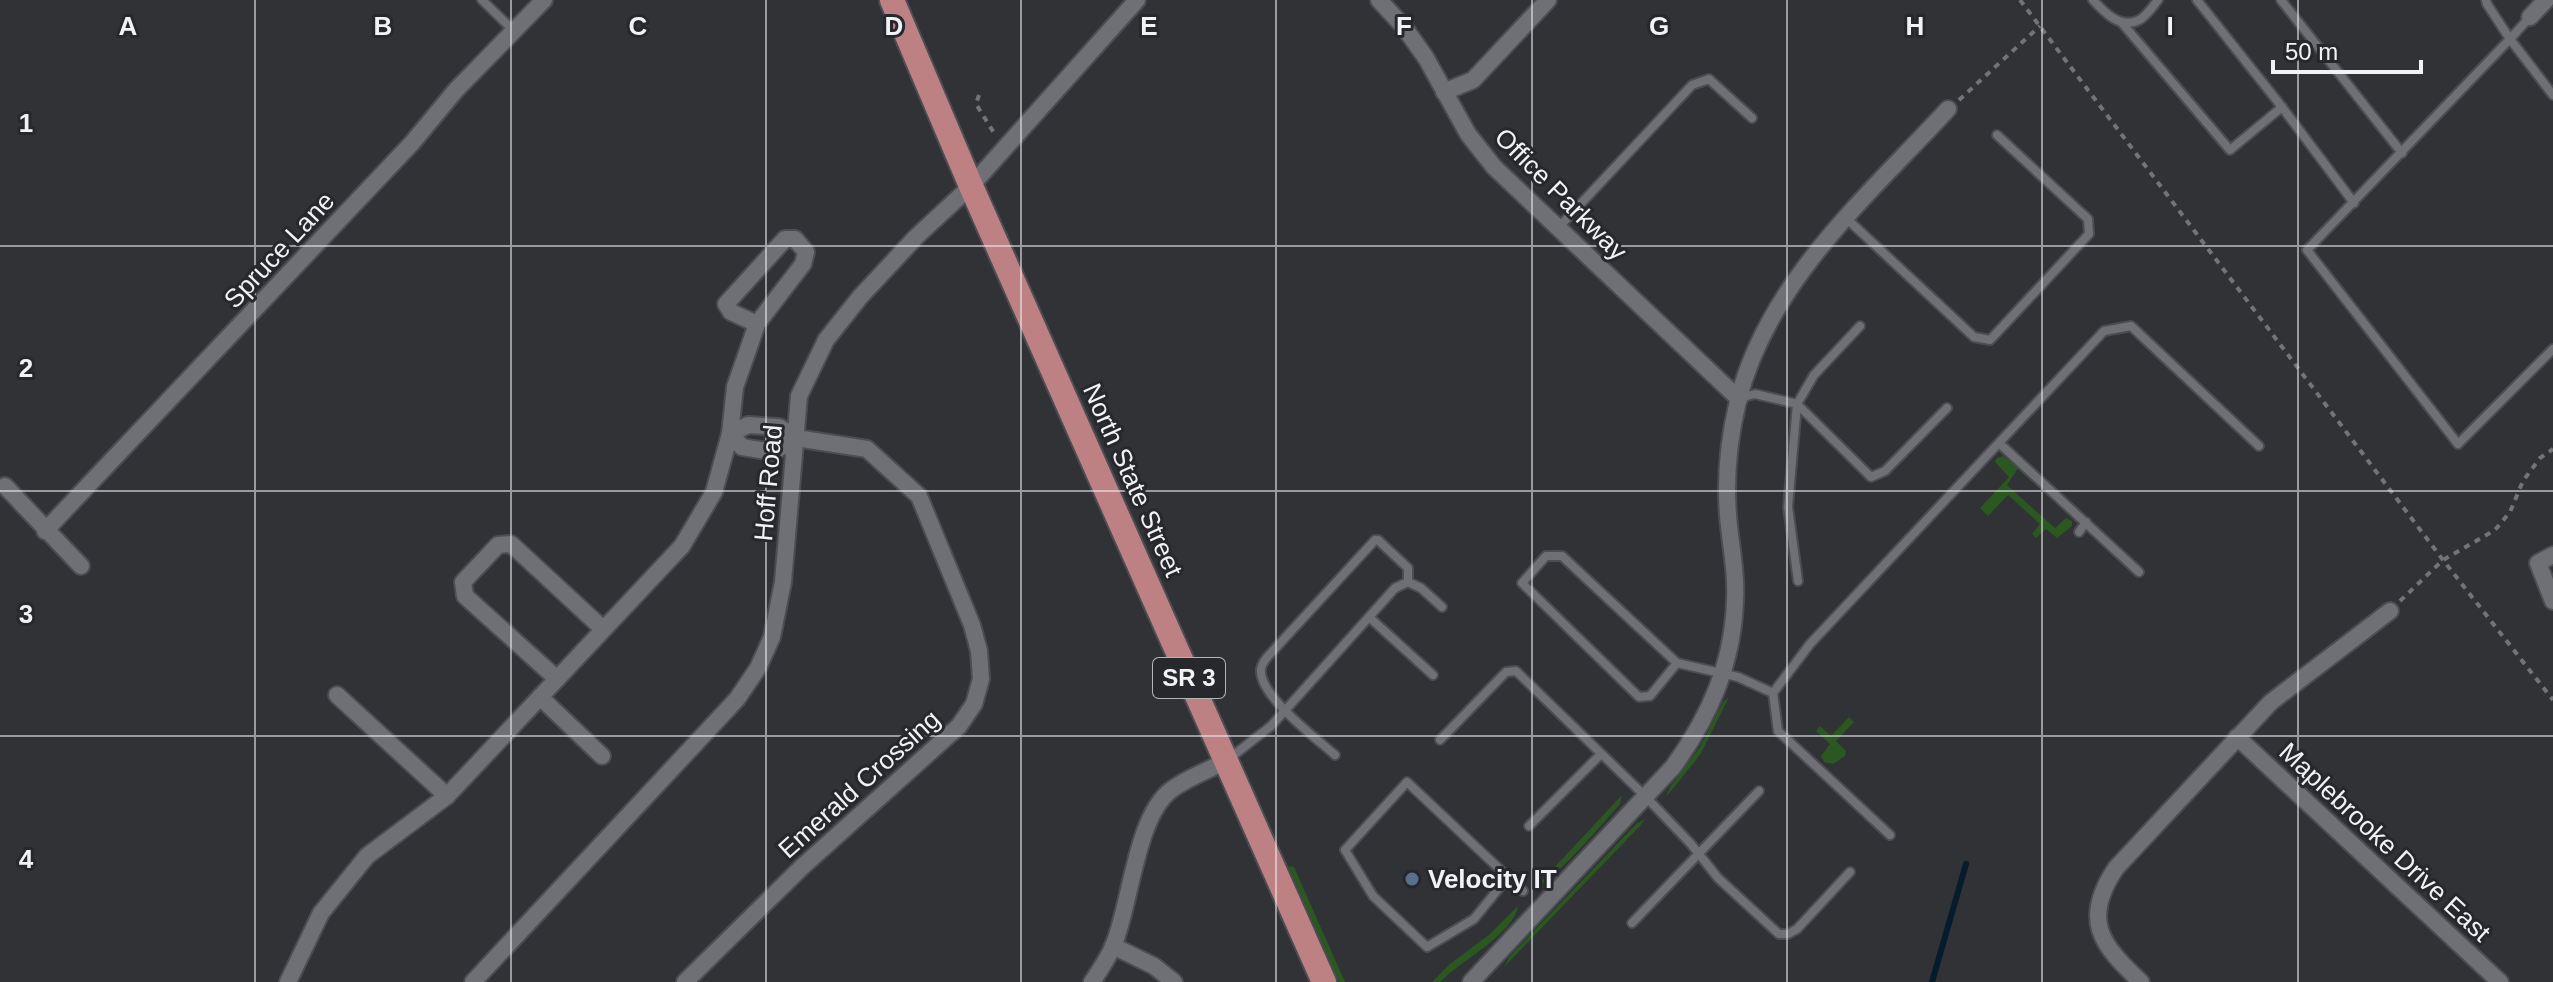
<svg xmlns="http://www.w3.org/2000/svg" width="2553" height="982" font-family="Helvetica,sans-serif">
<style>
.green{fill:#2b5720}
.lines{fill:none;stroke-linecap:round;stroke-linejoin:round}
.stream{stroke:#051c2c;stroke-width:6}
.lane-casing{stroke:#4c4d52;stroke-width:12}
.street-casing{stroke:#4c4d52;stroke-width:20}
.primary-casing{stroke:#4c4d52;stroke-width:28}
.path{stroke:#727477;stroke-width:4;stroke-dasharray:6 6;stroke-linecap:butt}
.lane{stroke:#6e7075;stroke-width:8}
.street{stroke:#6e7075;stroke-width:16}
.primary{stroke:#bd8183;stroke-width:24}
.grid{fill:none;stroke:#f1f2f5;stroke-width:2;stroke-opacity:0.55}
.service-dot{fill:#5c6f8a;stroke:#26282c;stroke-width:3}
.labels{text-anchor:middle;stroke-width:6;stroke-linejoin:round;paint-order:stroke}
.shield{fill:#26282c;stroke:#b4b5b9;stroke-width:2}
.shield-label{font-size:24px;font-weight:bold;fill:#f1f2f5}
.street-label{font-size:26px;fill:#f1f2f5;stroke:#26282c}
.poi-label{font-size:26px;font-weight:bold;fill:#f1f2f5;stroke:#26282c;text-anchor:start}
.grid-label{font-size:26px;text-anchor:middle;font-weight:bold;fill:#f1f2f5;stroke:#26282c;stroke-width:6;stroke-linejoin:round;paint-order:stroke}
</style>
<rect width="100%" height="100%" fill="#303236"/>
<g class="green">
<polygon points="2003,456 2018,468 2007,485 2055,528 2066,518 2072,521 2072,526 2057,538 2046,529 2036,538 2032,534 2040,524 2008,495 1988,516 1980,508 2009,477 1995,462 1997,458"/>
<polygon points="1729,697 1700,755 1666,797 1670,787 1700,747 1723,702"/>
<polygon points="1849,717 1854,722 1836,741 1846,751 1845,756 1833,764 1824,762 1821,756 1830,744 1816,731 1820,726 1831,736"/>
<path d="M1622,795L1620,804C1607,819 1552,883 1538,885Z"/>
<polygon points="1645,819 1640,826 1505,966 1509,957 1636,824"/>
<polygon points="1288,866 1294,867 1345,982 1339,982"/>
<path d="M1518,906C1515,933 1459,962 1440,982H1432L1450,964L1490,934Z"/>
</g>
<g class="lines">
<polyline class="stream" points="1932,982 1966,864"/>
<defs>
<g id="lane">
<polyline points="482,0 514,31"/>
<path d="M2093,0C2104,12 2121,30 2139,20C2146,17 2153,6 2158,0"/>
<polyline points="2281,0 2402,153"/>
<polyline points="2486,0 2487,4 2510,39 2530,17"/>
<polyline points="2122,23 2230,150 2282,107 2197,0"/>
<polyline points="2553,95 2510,39 2307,250 2458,444 2553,349"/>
<polyline points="2282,107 2354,203"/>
<polyline points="1847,219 1974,337 1990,340 2089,234 2088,219 1997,135"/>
<polyline points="1558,228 1692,85 1709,79 1752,118"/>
<polyline points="1740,398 1755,394 1797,404 1814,375 1860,326"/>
<polyline points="1797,404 1871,477 1885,471 1947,408"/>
<polyline points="1797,404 1788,507 1798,581"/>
<polyline points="1999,443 2139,572"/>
<polyline points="2079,532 2086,522"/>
<polyline points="1369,617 1433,675"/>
<polyline points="1677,663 1650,696 1639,697 1522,583 1546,556 1562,556 1677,663 1738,677 1773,693 1810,644 2104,331 2131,326 2259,446"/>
<polyline points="1773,693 1778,731 1890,835"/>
<polyline points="1440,740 1506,672 1516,671 1646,797 1691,844 1718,878 1779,934 1788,934 1797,929 1850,872"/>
<path d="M1335,755C1316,738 1258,695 1261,669C1262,662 1267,657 1271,653L1375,540H1378L1408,568V582"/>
<polyline points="1230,758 1271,726 1395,588 1408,582 1421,588 1442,607"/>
<polyline points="1529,826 1601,754"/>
<polyline points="1508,877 1474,919 1427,947 1373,896 1345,850 1407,782 1508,877 1523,891"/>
<polyline points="1632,923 1759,791"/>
</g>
<g id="street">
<polyline points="1379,0 1404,27 1426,58 1468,134 1494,167 1739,399"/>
<polyline points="2530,17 2546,0"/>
<polyline points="1444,92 1473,80 1548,0"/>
<polygon points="748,425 779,427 796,438 773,452 742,447 730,434"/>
<polyline points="5,486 81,566"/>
<polyline points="45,531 412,143 456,90 544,0"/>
<polyline points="2553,555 2538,563 2553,601"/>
<polyline points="557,679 465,596 463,582 498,545 511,544 603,629"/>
<polyline points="337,695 447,796"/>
<polyline points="540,697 602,756"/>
<polyline points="2237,737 2500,982"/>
<polyline points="1113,946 1154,966 1174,982"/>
<polyline points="288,982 321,913 367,856 447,796 682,546 714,492 730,434 735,387 757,324 803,264 806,252 795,239 785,239 726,304 731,312 757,324"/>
<polyline points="473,982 737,699 758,668 772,637 783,582 799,396 826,340 860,297 916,237 971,186 1137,0"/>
<polyline points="685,982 802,867 959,726 974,704 981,679 979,651 972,625 919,496 867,449 796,438"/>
<path d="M1092,982C1100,970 1109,957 1114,944C1131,902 1136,817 1171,790C1187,778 1209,770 1226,761"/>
<path d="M1471,982L1673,767C1710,716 1733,663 1735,600C1737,571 1730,544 1728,515C1725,477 1729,438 1738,401C1768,281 1867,197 1948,109"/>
<path d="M2141,982C2101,945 2081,920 2116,868L2271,702L2390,611"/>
</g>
<polyline id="primary" points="892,0 971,186 1324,982"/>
</defs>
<use href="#lane" class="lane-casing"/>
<use href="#street" class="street-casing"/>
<use href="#primary" class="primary-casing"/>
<g class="path">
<polyline points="2020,0 2443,560 2553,700"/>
<polyline points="979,95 976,104 994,133"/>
<polyline points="1959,100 2040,26"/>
<polyline points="2400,601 2443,560 2495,530 2510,512 2523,481 2540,458 2553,449"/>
</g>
<use href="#lane" class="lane"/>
<use href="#street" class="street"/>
<use href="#primary" class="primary"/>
</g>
<path class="grid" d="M255,0V982M511,0V982M766,0V982M1021,0V982M1276,0V982M1532,0V982M1787,0V982M2042,0V982M2298,0V982M0,246H2553M0,491H2553M0,736H2553"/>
<circle class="service-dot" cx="1412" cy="879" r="8"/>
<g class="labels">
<rect class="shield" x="1153" y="658" width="72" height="40" rx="6"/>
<g class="shield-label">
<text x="1189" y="686">SR 3</text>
</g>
<g class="street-label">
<text transform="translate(1561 194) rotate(45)" y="9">Office Parkway</text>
<text transform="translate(279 250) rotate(-47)" y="9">Spruce Lane</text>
<text transform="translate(1133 480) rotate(66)" y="9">North State Street</text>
<text transform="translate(768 483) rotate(-85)" y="9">Hoff Road</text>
<text transform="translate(859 784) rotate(-42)" y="9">Emerald Crossing</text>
<text transform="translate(2385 842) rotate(43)" y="9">Maplebrooke Drive East</text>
</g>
<g class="poi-label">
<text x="1428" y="888">Velocity IT</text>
</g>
</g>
<g class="grid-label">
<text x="128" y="35">A</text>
<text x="383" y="35">B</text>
<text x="638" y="35">C</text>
<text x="894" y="35">D</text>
<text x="1149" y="35">E</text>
<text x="1404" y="35">F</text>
<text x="1659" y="35">G</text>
<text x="1915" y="35">H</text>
<text x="2170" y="35">I</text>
<text x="26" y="132">1</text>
<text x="26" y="377">2</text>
<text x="26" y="623">3</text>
<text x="26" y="868">4</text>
</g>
<path d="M2273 60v12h148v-12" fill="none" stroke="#f1f2f5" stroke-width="4"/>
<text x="2285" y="60" font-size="24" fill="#f1f2f5" stroke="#26282c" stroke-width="6" paint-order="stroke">50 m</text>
</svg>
